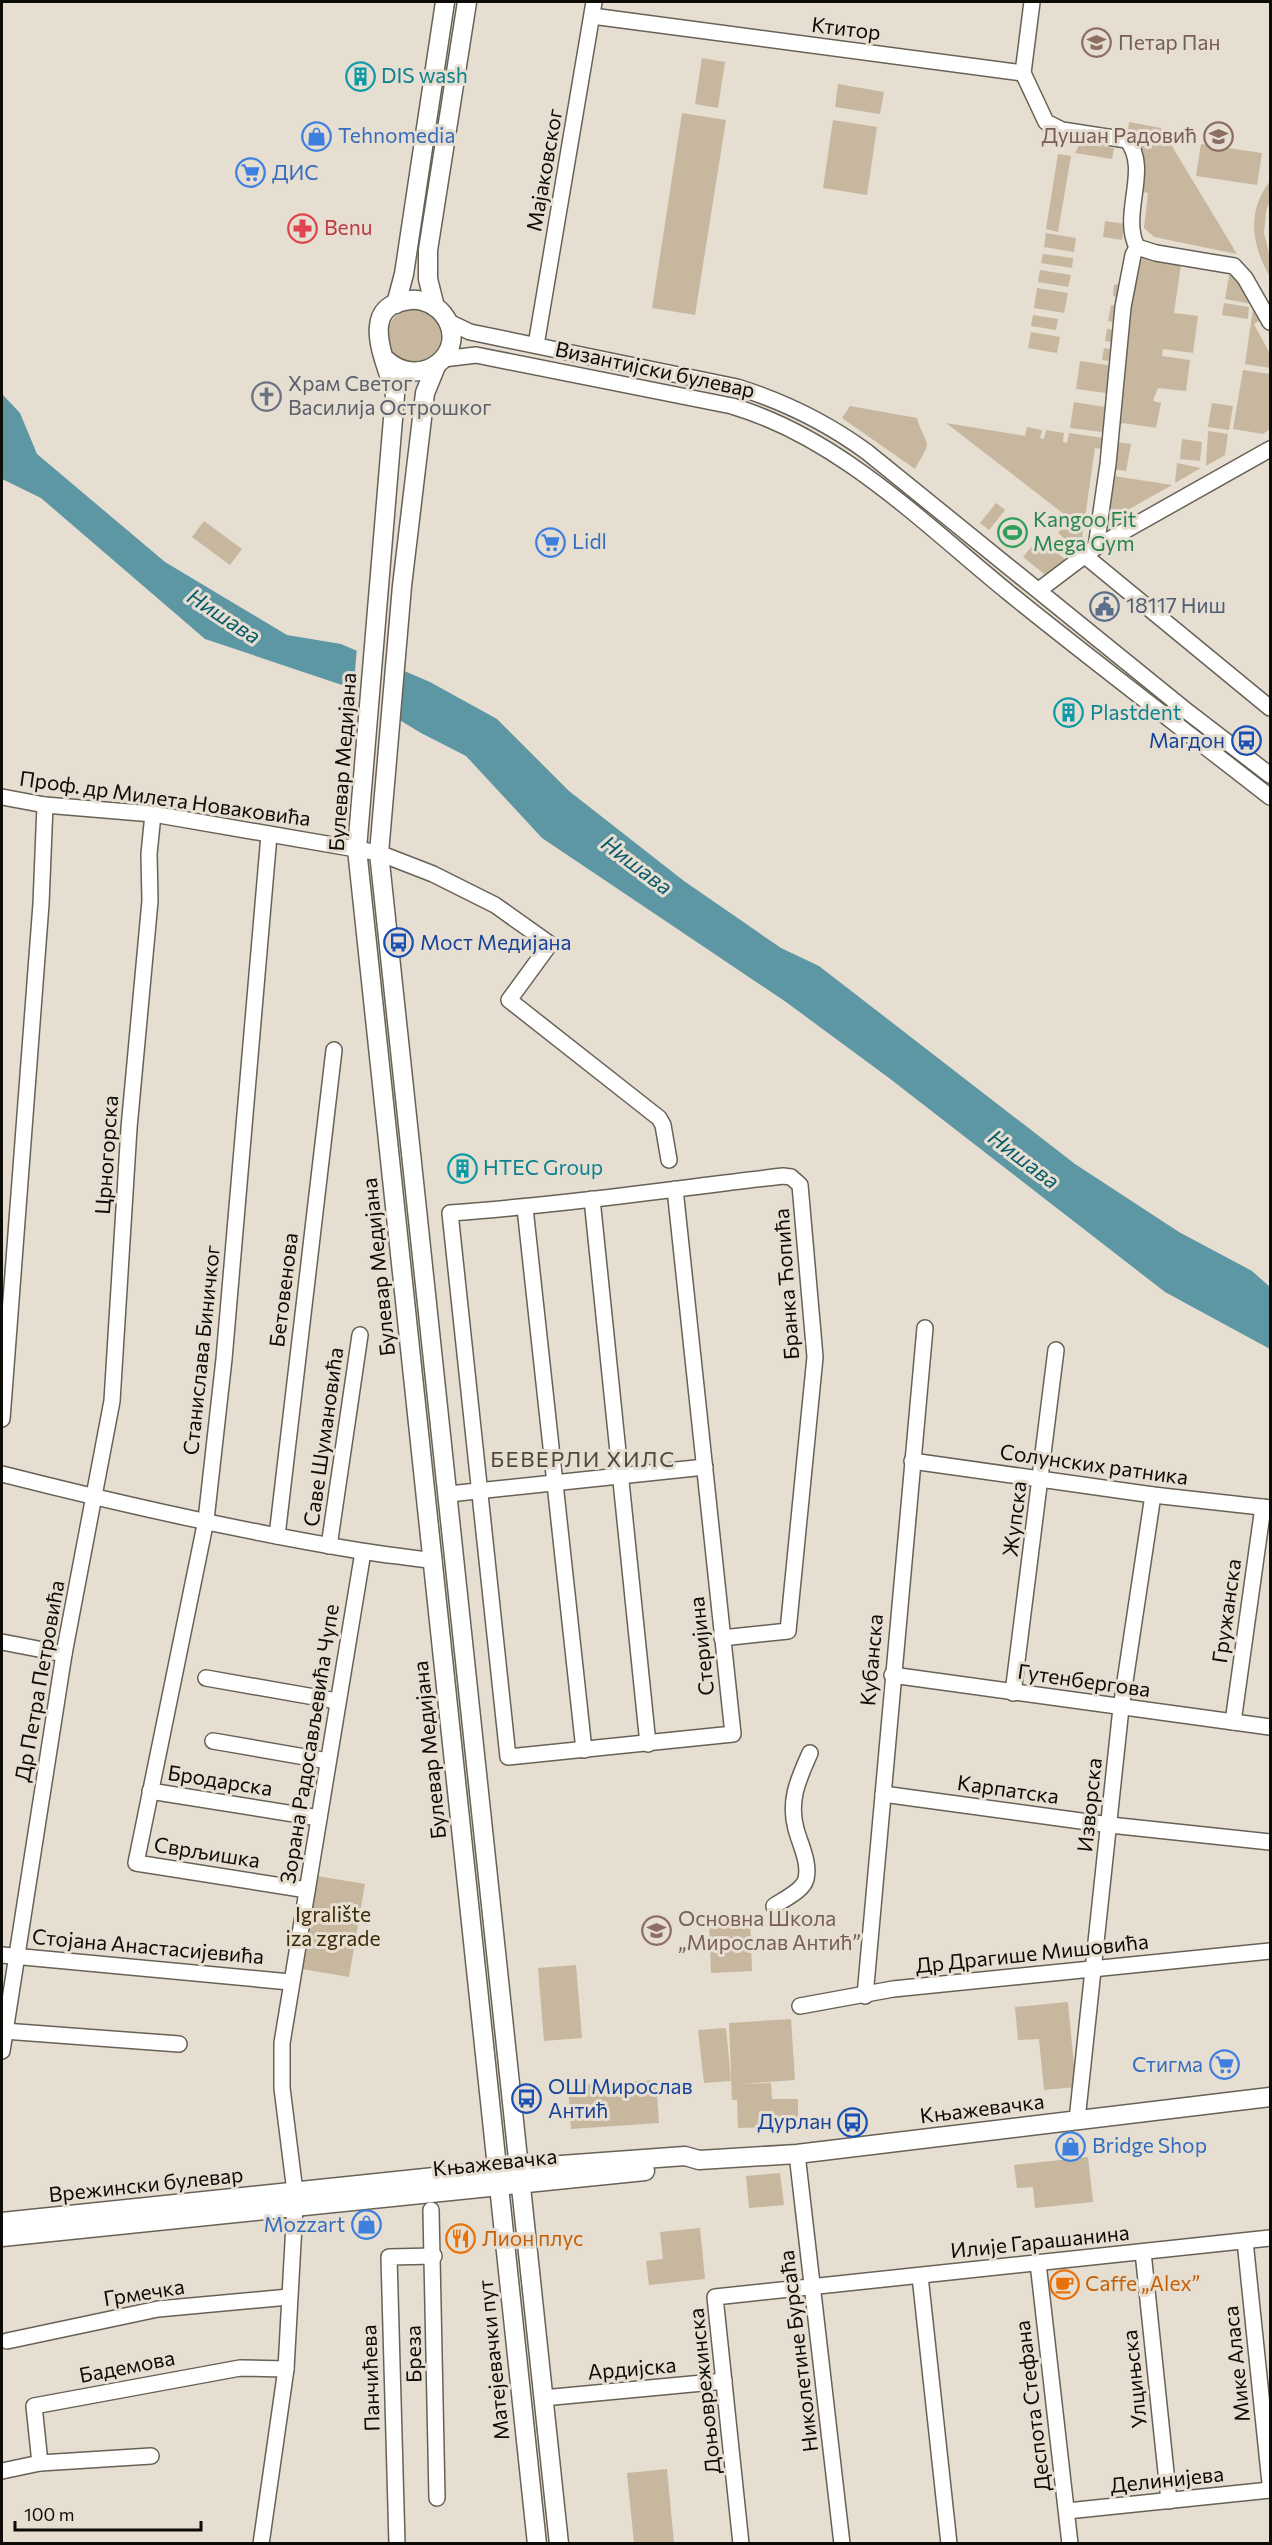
<svg xmlns="http://www.w3.org/2000/svg" width="1272" height="2545" font-family="Commissioner,sans-serif">
<style>
.green{fill:#c7b79e}
.water{fill:#5d97a4}
.pier{fill:#e6ded1}
.lines{fill:none;stroke-linecap:round;stroke-linejoin:round}
.minor-casing{stroke:#686156;stroke-width:18}
.major-casing{stroke:#686156;stroke-width:21}
.minor{stroke:#fff;stroke-width:15}
.major{stroke:#fff;stroke-width:18}
.labels{text-anchor:middle;stroke-width:6;stroke-linejoin:round;paint-order:stroke}
.street-label{font-size:21px;fill:#0e0c07;stroke:#e6ded1}
.education-label{font-size:21px;fill:#785e54;stroke:#e6ded1;text-anchor:start}
.culture-label{font-size:21px;fill:#0d838f;stroke:#e6ded1;text-anchor:start}
.shop-label{font-size:21px;fill:#366cbe;stroke:#e6ded1;text-anchor:start}
.health-label{font-size:21px;fill:#be3a42;stroke:#e6ded1;text-anchor:start}
.worship-label{font-size:21px;fill:#5b616d;stroke:#e6ded1;text-anchor:start}
.leisure-label{font-size:21px;fill:#27864d;stroke:#e6ded1;text-anchor:start}
.service-label{font-size:21px;fill:#4e5e75;stroke:#e6ded1;text-anchor:start}
.transit-label{font-size:21px;fill:#164399;stroke:#e6ded1;text-anchor:end}
.park-label{font-size:21px;fill:#3d2b07;stroke:#e6ded1}
.food-label{font-size:21px;fill:#c56008;stroke:#e6ded1;text-anchor:start}
.water-label{font-size:22px;font-style:italic;fill:#095c6b;stroke:#e6ded1}
.neighbourhood-label{font-size:22px;letter-spacing:1.5px;fill:#4f483d;stroke:#e6ded1}
</style>
<rect width="100%" height="100%" fill="#e6ded1"/>
<g class="green">
<polygon points="702,58 725,62 718,108 695,104"/>
<polygon points="838,84 884,92 880,114 835,107"/>
<polygon points="682,113 726,120 695,315 652,308"/>
<polygon points="833,120 877,127 867,195 823,188"/>
<polygon points="1129,122 1161,128 1237,254 1154,237 1144,228 1148,193 1134,190 1127,140"/>
<polygon points="1080,143 1114,148 1112,159 1075,153"/>
<polygon points="1201,144 1262,153 1257,185 1196,176"/>
<polygon points="1058,154 1071,156 1058,232 1046,229"/>
<path d="M1270,181V200L1266,212L1264,233L1270,257V277C1252,246 1246,212 1270,181Z"/>
<polygon points="1105,221 1125,224 1122,240 1103,237"/>
<polygon points="1046,233 1076,238 1074,252 1044,247"/>
<polygon points="1043,254 1073,258 1072,268 1041,263"/>
<polygon points="1133,255 1182,257 1174,313 1198,316 1193,353 1163,349 1162,356 1190,360 1186,391 1158,388 1153,401 1161,403 1156,428 1123,423 1110,433 1070,428 1074,402 1111,408 1113,394 1076,389 1080,361 1115,366 1116,362 1102,360 1104,348 1117,350 1118,343 1105,341 1107,329 1119,331 1121,323 1108,321 1111,305 1122,307 1119,300 1113,295 1114,285 1122,283"/>
<polygon points="1231,265 1253,291 1251,304 1225,299"/>
<polygon points="1040,270 1071,275 1068,287 1038,282"/>
<polygon points="1037,288 1068,293 1064,313 1034,308"/>
<polygon points="1255,295 1267,316 1254,324 1270,354 1270,368 1245,364"/>
<polygon points="1224,303 1249,307 1248,319 1222,315"/>
<circle cx="414" cy="336" r="27"/>
<polygon points="1033,315 1058,319 1056,330 1031,326"/>
<polygon points="1031,332 1060,337 1057,353 1028,348"/>
<polygon points="1243,370 1270,374 1270,429 1263,434 1233,429"/>
<polygon points="1212,403 1233,406 1229,430 1208,427"/>
<path d="M850,406L917,418C927,451 934,436 915,469L842,418Z"/>
<polygon points="946,423 1025,436 1027,427 1042,430 1040,438 1044,439 1046,430 1064,433 1063,442 1067,443 1069,433 1110,439 1110,450 1095,448 1080,552 1058,533 1069,518"/>
<polygon points="1208,431 1228,434 1225,455 1206,466"/>
<polygon points="1182,439 1202,442 1200,461 1180,459"/>
<polygon points="1116,442 1131,444 1126,471 1112,469"/>
<polygon points="1177,463 1201,468 1175,483"/>
<polygon points="1114,476 1172,485 1108,521"/>
<polygon points="996,503 1005,510 989,530 980,523"/>
<polygon points="204,521 242,549 230,565 192,537"/>
<polygon points="1039,538 1071,564 1052,580 1023,557"/>
<polygon points="317,1876 365,1884 349,1977 302,1969"/>
<polygon points="750,1919 752,1971 711,1973 709,1921"/>
<polygon points="576,1965 582,2038 544,2041 538,1968"/>
<polygon points="1068,2002 1076,2087 1044,2090 1039,2039 1018,2040 1015,2007"/>
<polygon points="791,2019 795,2080 742,2084 771,2083 772,2099 798,2099 798,2126 738,2128 737,2100 732,2100 729,2023"/>
<polygon points="726,2028 731,2081 704,2083 698,2030"/>
<polygon points="656,2080 659,2123 571,2129 568,2086"/>
<polygon points="1088,2157 1093,2202 1035,2208 1033,2187 1017,2188 1014,2165"/>
<polygon points="780,2173 784,2205 749,2208 746,2176"/>
<polygon points="700,2228 705,2279 649,2285 646,2261 663,2259 660,2232"/>
<polygon points="667,2469 674,2543 634,2543 627,2473"/>
</g>
<polygon class="water" points="2,394 20,413 37,454 165,562 287,635 341,644 430,682 497,719 569,791 684,881 781,948 819,966 1075,1164 1179,1232 1252,1271 1270,1287 1270,1349 1165,1292 889,1078 786,1002 542,838 466,756 421,733 342,685 205,639 41,498 2,479"/>
<polygon class="pier" points="357,647 403,667 398,723 353,695"/>
<g class="lines">
<defs>
<g id="minor">
<polyline points="592,16 1023,73"/>
<path d="M1023,73L1046,122L1062,130L1127,140C1151,169 1120,214 1137,247L1133,255L1123,307L1108,464L1096,547"/>
<polyline points="1023,73 1032,2"/>
<polyline points="1137,247 1156,253 1234,266 1245,278 1270,322"/>
<path d="M447,321L470,332L737,387C785,402 826,422 867,452L1188,712L1270,775"/>
<polyline points="536,345 594,2"/>
<path d="M443,359L476,355L732,406C840,438 923,523 1009,593C1094,662 1183,729 1270,797"/>
<polyline points="1084,555 1270,708"/>
<polyline points="1039,590 1096,547 1270,449"/>
<polyline points="2,797 45,805 153,814 379,853 433,874 495,905 550,944 509,1000 659,1118 663,1125 669,1160"/>
<polyline points="269,835 224,1359 206,1520 136,1863 307,1890"/>
<path d="M675,1189L733,1734L508,1757L450,1213C561,1205 672,1189 783,1176L791,1177L800,1185L815,1357L788,1631L722,1638"/>
<polyline points="592,1199 648,1744"/>
<polyline points="525,1208 584,1750"/>
<polyline points="2,1419 41,904 45,805"/>
<polyline points="912,1461 1153,1495 1270,1508"/>
<path d="M2,1474C120,1504 240,1531 361,1551C385,1555 409,1557 434,1561"/>
<polyline points="449,1494 705,1467"/>
<polyline points="277,1536 334,1050"/>
<polyline points="329,1546 360,1335"/>
<polyline points="2,1642 64,1654"/>
<polyline points="892,1675 1270,1727"/>
<polyline points="206,1678 337,1701"/>
<polyline points="1013,1693 1056,1350"/>
<polyline points="1233,1722 1263,1507"/>
<polyline points="213,1741 328,1761"/>
<polyline points="150,1791 319,1818"/>
<polyline points="883,1794 1110,1825 1270,1842"/>
<path d="M774,1906C784,1899 803,1891 806,1879C810,1863 800,1844 796,1829C788,1800 799,1778 810,1753"/>
<polyline points="2,1955 290,1982"/>
<polyline points="865,1996 925,1328"/>
<polyline points="800,2006 893,1989 1270,1951"/>
<polyline points="4,2031 179,2044"/>
<polyline points="2,2051 64,1654 112,1401 129,1128 150,901 149,854 153,814"/>
<polyline points="1077,2120 1121,1708 1153,1495"/>
<polyline points="797,2154 842,2544"/>
<polyline points="295,2192 282,2088 282,2043 363,1552"/>
<polyline points="431,2210 437,2498"/>
<polyline points="1245,2241 1270,2483"/>
<polyline points="1143,2252 1169,2501"/>
<polyline points="1038,2263 1070,2544"/>
<polyline points="920,2276 949,2544"/>
<polyline points="7,2341 158,2309 289,2297"/>
<polyline points="543,2398 724,2381"/>
<polyline points="40,2463 34,2406 240,2368 286,2369"/>
<polyline points="2,2471 40,2463 151,2456"/>
<polyline points="1067,2511 1270,2490"/>
<polyline points="261,2544 286,2369 295,2206"/>
<polyline points="397,2544 389,2257 434,2256"/>
<polyline points="741,2544 715,2297 1270,2238"/>
</g>
<g id="major">
<polyline points="396,304 404,274 445,2"/>
<polyline points="435,307 428,279 428,250 467,2"/>
<path d="M385,359C421,393 472,351 443,314C435,304 422,299 410,300C354,306 389,366 395,395L357,849L537,2544"/>
<polyline points="436,366 425,393 402,586 379,853 559,2544"/>
<polyline points="2,2222 520,2168 685,2156 699,2160 797,2154 1270,2097"/>
<polyline points="2,2237 645,2171"/>
</g>
</defs>
<use href="#minor" class="minor-casing"/>
<use href="#major" class="major-casing"/>
<use href="#minor" class="minor"/>
<use href="#major" class="major"/>
</g>
<defs>
<symbol id="school-ring" viewBox="-11 -11 22 22"><circle r="9.5" fill="#e6ded1" stroke="#8d6e63" stroke-width="1.5"/><path d="M0-5L7-2L0 1L-7-2ZM-4 1L0 2.5L4 1V4Q0 6-4 4Z" fill="#8d6e63"/></symbol>
<symbol id="building-ring" viewBox="-11 -11 22 22"><circle r="9.5" fill="#e6ded1" stroke="#0f9aa8" stroke-width="1.5"/><path d="M-4-6H4V6H1V3H-1V6H-4ZM-2.5-4.3h1.7v1.8h-1.7ZM.8-4.3h1.7v1.8H.8ZM-2.5-1h1.7V.8h-1.7ZM.8-1h1.7V.8H.8Z" fill="#0f9aa8"/></symbol>
<symbol id="shop-ring" viewBox="-11 -11 22 22"><circle r="9.5" fill="#e6ded1" stroke="#3f7fe0" stroke-width="1.5"/><path d="M-5-2.5h2.3a2.7 3.5 0 0 1 5.4 0H5L5.5 6h-11ZM-1.5-2.5h3a1.5 2.3 0 0 0-3 0Z" fill="#3f7fe0"/></symbol>
<symbol id="supermarket-ring" viewBox="-11 -11 22 22"><circle r="9.5" fill="#e6ded1" stroke="#3f7fe0" stroke-width="1.5"/><path d="M-6-5.5h2.5l.6 2H6L4.5 2H-2.5L-4.4-4H-6ZM-1.5 3.2a1.3 1.3 0 1 0 .1 0ZM3 3.2a1.3 1.3 0 1 0 .1 0Z" fill="#3f7fe0"/></symbol>
<symbol id="pharmacy-ring" viewBox="-11 -11 22 22"><circle r="9.5" fill="#e6ded1" stroke="#e0444e" stroke-width="1.5"/><path d="M-2-6h4v4h4v4h-4v4h-4v-4h-4v-4h4Z" fill="#e0444e"/></symbol>
<symbol id="church-ring" viewBox="-11 -11 22 22"><circle r="9.5" fill="#e6ded1" stroke="#6b7280" stroke-width="1.5"/><path d="M-1.2-6h2.4v3.5h3.3v2.4h-3.3V6h-2.4V-.1h-3.3v-2.4h3.3Z" fill="#6b7280"/></symbol>
<symbol id="stadium-ring" viewBox="-11 -11 22 22"><circle r="9.5" fill="#e6ded1" stroke="#2e9e5b" stroke-width="1.5"/><path d="M0-5a6.5 5 0 1 0 0 10a6.5 5 0 1 0 0-10ZM-3.5-1.8h7v3.6h-7Z" fill="#2e9e5b"/></symbol>
<symbol id="civic-ring" viewBox="-11 -11 22 22"><circle r="9.5" fill="#e6ded1" stroke="#5c6f8a" stroke-width="1.5"/><path d="M-.6-6.5H3V-4.5H.6V-3L4-1V1h2V6H-6V1h2V-1L-.6-3ZM-1.2 2.5V6h2.4V2.5Z" fill="#5c6f8a"/></symbol>
<symbol id="bus-ring" viewBox="-11 -11 22 22"><circle r="9.5" fill="#e6ded1" stroke="#1a4fb4" stroke-width="1.5"/><path d="M-5-6H5V4H4V6H2V4H-2V6H-4V4H-5ZM-3.5-4V0h7V-4ZM-3.5 1.2v1.5H-2V1.2ZM2 1.2v1.5H3.5V1.2Z" fill="#1a4fb4"/></symbol>
<symbol id="restaurant-ring" viewBox="-11 -11 22 22"><circle r="9.5" fill="#e6ded1" stroke="#e8710a" stroke-width="1.5"/><path d="M-5-6h1v4h1v-4h1v4h1v-4h1v5L-1.5 .5V6h-2V.5L-5-1ZM5-6V6H3V1.5H1.5Q1.5-4 5-6Z" fill="#e8710a"/></symbol>
<symbol id="cafe-ring" viewBox="-11 -11 22 22"><circle r="9.5" fill="#e6ded1" stroke="#e8710a" stroke-width="1.5"/><path d="M-5.5-4.5H6V0H3Q3 3.5 0 3.5H-2.5Q-5.5 3.5-5.5 0ZM3-3.2v2h1.7v-2ZM-6 4.5H4V6H-6Z" fill="#e8710a"/></symbol>
</defs>
<g fill-rule="evenodd">
<use href="#school-ring" x="1080" y="26" width="33" height="33"/>
<use href="#building-ring" x="344" y="60" width="33" height="33"/>
<use href="#shop-ring" x="300" y="120" width="33" height="33"/>
<use href="#school-ring" x="1202" y="120" width="33" height="33"/>
<use href="#supermarket-ring" x="234" y="156" width="33" height="33"/>
<use href="#pharmacy-ring" x="286" y="212" width="33" height="33"/>
<use href="#church-ring" x="250" y="380" width="33" height="33"/>
<use href="#stadium-ring" x="996" y="516" width="33" height="33"/>
<use href="#supermarket-ring" x="534" y="526" width="33" height="33"/>
<use href="#civic-ring" x="1088" y="590" width="33" height="33"/>
<use href="#building-ring" x="1052" y="696" width="33" height="33"/>
<use href="#bus-ring" x="1230" y="724" width="33" height="33"/>
<use href="#bus-ring" x="382" y="926" width="33" height="33"/>
<use href="#building-ring" x="446" y="1152" width="33" height="33"/>
<use href="#school-ring" x="640" y="1914" width="33" height="33"/>
<use href="#supermarket-ring" x="1208" y="2048" width="33" height="33"/>
<use href="#bus-ring" x="510" y="2082" width="33" height="33"/>
<use href="#bus-ring" x="836" y="2106" width="33" height="33"/>
<use href="#shop-ring" x="1054" y="2130" width="33" height="33"/>
<use href="#shop-ring" x="350" y="2208" width="33" height="33"/>
<use href="#restaurant-ring" x="444" y="2222" width="33" height="33"/>
<use href="#cafe-ring" x="1048" y="2268" width="33" height="33"/>
</g>
<g class="labels">
<g class="street-label">
<text transform="translate(846 29) rotate(7)" y="7">Ктитор</text>
<text transform="translate(545 170) rotate(-80)" y="7">Мајаковског</text>
<text transform="translate(655 370) rotate(12)" y="7">Византијски булевар</text>
<text transform="translate(343 762) rotate(-86)" y="7">Булевар Медијана</text>
<text transform="translate(165 799) rotate(8)" y="7">Проф. др Милета Новаковића</text>
<text transform="translate(107 1155) rotate(-86)" y="7">Црногорска</text>
<text transform="translate(379 1267) rotate(-96)" y="7">Булевар Медијана</text>
<text transform="translate(787 1284) rotate(-94)" y="7">Бранка Ћопића</text>
<text transform="translate(284 1290) rotate(-83)" y="7">Бетовенова</text>
<text transform="translate(202 1350) rotate(-84)" y="7">Станислава Биничког</text>
<text transform="translate(324 1437) rotate(-82)" y="7">Саве Шумановића</text>
<text transform="translate(1094 1465) rotate(8)" y="7">Солунских ратника</text>
<text transform="translate(1015 1519) rotate(-83)" y="7">Жупска</text>
<text transform="translate(1227 1611) rotate(-82)" y="7">Гружанска</text>
<text transform="translate(702 1646) rotate(-96)" y="7">Стеријина</text>
<text transform="translate(872 1660) rotate(-85)" y="7">Кубанска</text>
<text transform="translate(40 1681) rotate(-80)" y="7">Др Петра Петровића</text>
<text transform="translate(1084 1681) rotate(8)" y="7">Гутенбергова</text>
<text transform="translate(310 1744) rotate(-81)" y="7">Зорана Радосављевића Чупе</text>
<text transform="translate(430 1750) rotate(-96)" y="7">Булевар Медијана</text>
<text transform="translate(220 1781) rotate(9)" y="7">Бродарска</text>
<text transform="translate(1008 1790) rotate(8)" y="7">Карпатска</text>
<text transform="translate(1090 1805) rotate(-84)" y="7">Изворска</text>
<text transform="translate(207 1853) rotate(9)" y="7">Сврљишка</text>
<text transform="translate(148 1947) rotate(5)" y="7">Стојана Анастасијевића</text>
<text transform="translate(1032 1954) rotate(-6)" y="7">Др Драгише Мишовића</text>
<text transform="translate(982 2109) rotate(-7)" y="7">Књажевачка</text>
<text transform="translate(495 2163) rotate(-6)" y="7">Књажевачка</text>
<text transform="translate(146 2185) rotate(-6)" y="7">Врежински булевар</text>
<text transform="translate(1040 2242) rotate(-6)" y="7">Илије Гарашанина</text>
<text transform="translate(144 2293) rotate(-9)" y="7">Грмечка</text>
<text transform="translate(799 2351) rotate(-97)" y="7">Николетине Бурсаћа</text>
<text transform="translate(414 2354) rotate(-91)" y="7">Бреза</text>
<text transform="translate(494 2360) rotate(-96)" y="7">Матејевачки пут</text>
<text transform="translate(1237 2364) rotate(-96)" y="7">Мике Аласа</text>
<text transform="translate(127 2367) rotate(-11)" y="7">Бадемова</text>
<text transform="translate(632 2369) rotate(-5)" y="7">Ардијска</text>
<text transform="translate(371 2378) rotate(-92)" y="7">Панчићева</text>
<text transform="translate(1135 2379) rotate(-96)" y="7">Улцињска</text>
<text transform="translate(705 2391) rotate(-96)" y="7">Доњоврежинска</text>
<text transform="translate(1033 2406) rotate(-97)" y="7">Деспота Стефана</text>
<text transform="translate(1167 2480) rotate(-6)" y="7">Делинијева</text>
</g>
<g class="education-label">
<text x="1118" y="50">Петар Пан</text>
<text x="1197" y="143" text-anchor="end">Душан Радовић</text>
<text x="678" y="1926">Основна Школа<tspan x="678" dy="24">„Мирослав Антић”</tspan></text>
</g>
<g class="culture-label">
<text x="381" y="83">DIS wash</text>
<text x="1090" y="720">Plastdent</text>
<text x="483" y="1175">HTEC Group</text>
</g>
<g class="shop-label">
<text x="338" y="143">Tehnomedia</text>
<text x="272" y="180">ДИС</text>
<text x="572" y="549">Lidl</text>
<text x="1203" y="2072" text-anchor="end">Стигма</text>
<text x="1092" y="2153">Bridge Shop</text>
<text x="345" y="2232" text-anchor="end">Mozzart</text>
</g>
<g class="health-label">
<text x="324" y="235">Benu</text>
</g>
<g class="worship-label">
<text x="288" y="391">Храм Светог<tspan x="288" dy="24">Василија Острошког</tspan></text>
</g>
<g class="leisure-label">
<text x="1033" y="527">Kangoo Fit<tspan x="1033" dy="24">Mega Gym</tspan></text>
</g>
<g class="service-label">
<text x="1126" y="613">18117 Ниш</text>
</g>
<g class="transit-label">
<text x="1225" y="748">Магдон</text>
<text x="420" y="950" text-anchor="start">Мост Медијана</text>
<text x="548" y="2094" text-anchor="start">ОШ Мирослав<tspan x="548" dy="24">Антић</tspan></text>
<text x="832" y="2129">Дурлан</text>
</g>
<g class="park-label">
<text x="333" y="1922">Igralište<tspan x="333" dy="24">iza zgrade</tspan></text>
</g>
<g class="food-label">
<text x="482" y="2246">Лион плус</text>
<text x="1085" y="2291">Caffe „Alex”</text>
</g>
<g class="water-label">
<text transform="translate(224 616) rotate(33)" y="8">Нишава</text>
<text transform="translate(637 865) rotate(37)" y="8">Нишава</text>
<text transform="translate(1024 1159) rotate(37)" y="8">Нишава</text>
</g>
<g class="neighbourhood-label">
<text x="583" y="1467">БЕВЕРЛИ ХИЛС</text>
</g>
</g>
<rect width="1272" height="2545" fill="none" stroke="#0e0c07" stroke-width="6"/>
<path d="M15 2521v9h186v-9" fill="none" stroke="#0e0c07" stroke-width="3"/>
<text x="24" y="2521" font-size="18" fill="#0e0c07" stroke="#e6ded1" stroke-width="4.5" paint-order="stroke">100 m</text>
</svg>
